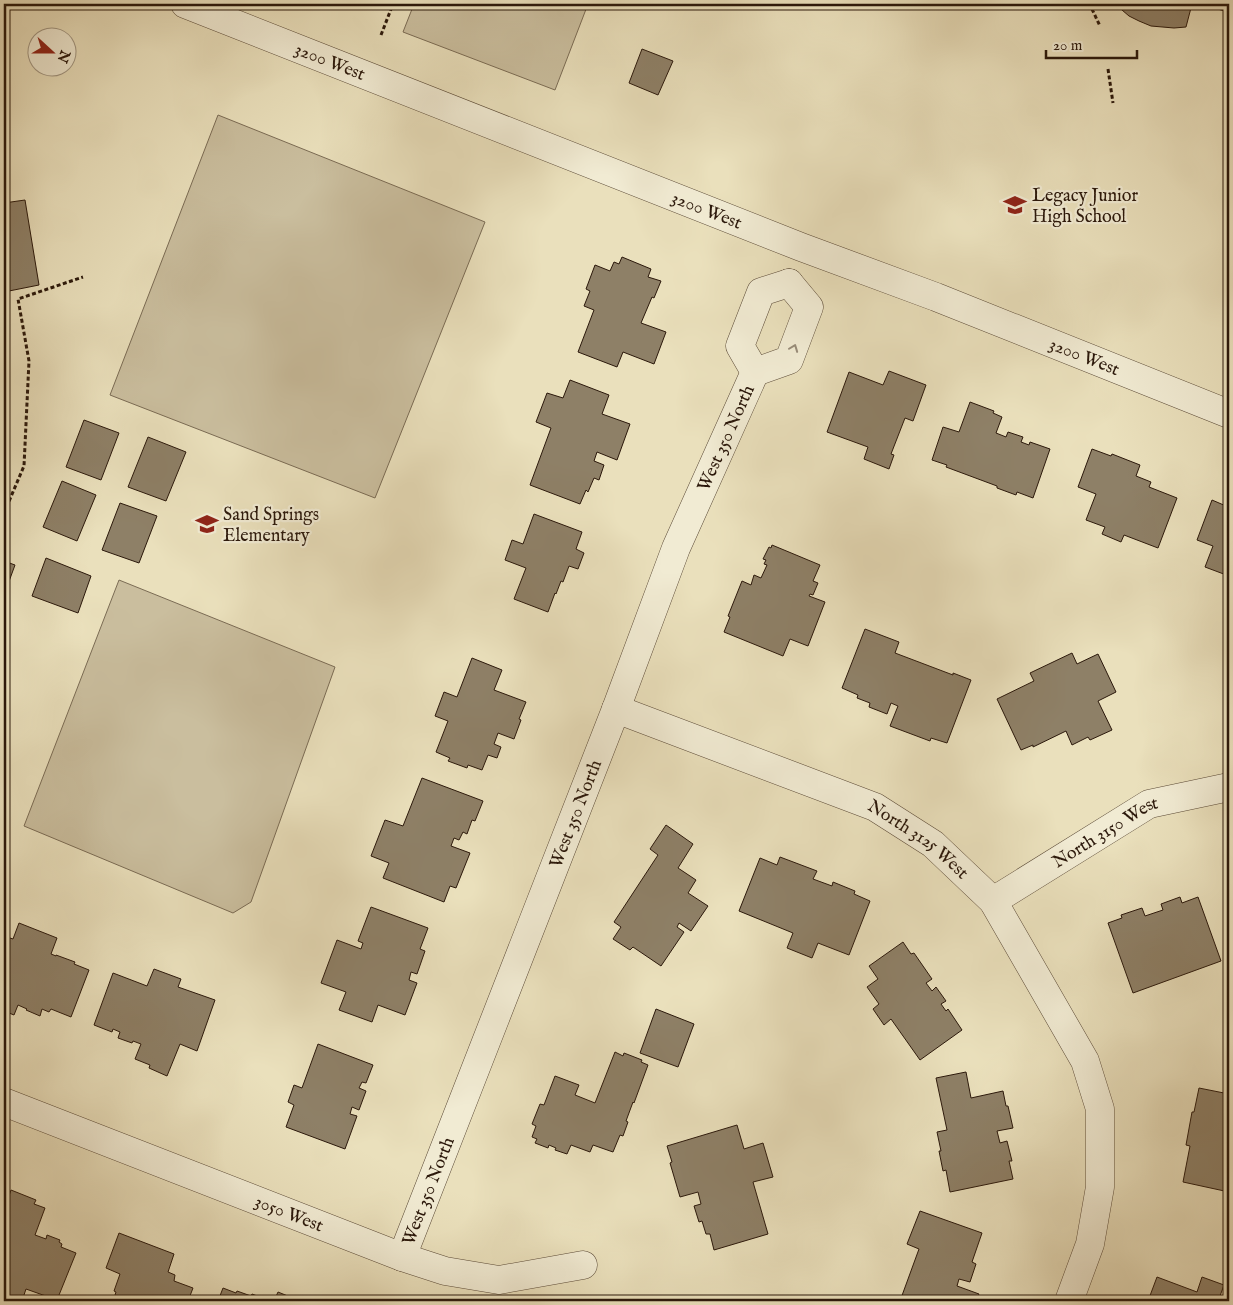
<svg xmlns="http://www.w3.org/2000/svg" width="1233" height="1305" font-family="'IM FELL English',serif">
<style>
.green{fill:#cabe9e;stroke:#7a6b54}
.building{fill:#8e8067;stroke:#2b180b}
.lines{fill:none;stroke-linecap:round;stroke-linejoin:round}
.minor-casing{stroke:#5b4a37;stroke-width:29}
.tertiary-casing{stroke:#5b4a37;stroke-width:29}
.path{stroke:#2b180b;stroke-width:3;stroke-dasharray:4 2.5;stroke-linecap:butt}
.minor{stroke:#f1ebd3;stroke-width:28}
.tertiary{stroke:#f1ebd3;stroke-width:28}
.oneway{stroke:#988c79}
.labels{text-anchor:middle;stroke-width:4.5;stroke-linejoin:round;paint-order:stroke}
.street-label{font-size:18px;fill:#2b180b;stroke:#f1ebd3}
.poi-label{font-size:18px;fill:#2b180b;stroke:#f1ebd3;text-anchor:start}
</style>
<rect width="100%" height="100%" fill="#eae0bc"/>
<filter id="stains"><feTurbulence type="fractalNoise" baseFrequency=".004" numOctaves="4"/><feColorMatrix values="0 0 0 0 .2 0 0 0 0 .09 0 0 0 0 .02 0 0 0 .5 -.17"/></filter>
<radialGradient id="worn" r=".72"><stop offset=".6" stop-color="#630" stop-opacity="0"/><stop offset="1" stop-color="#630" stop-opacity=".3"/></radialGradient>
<g class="green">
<polygon points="414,4 588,4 555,90 403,32"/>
<polygon points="218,115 485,222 375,498 110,395"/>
<polygon points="119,580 335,667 251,902 233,913 24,826"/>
</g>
<g class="building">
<polygon points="1115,4 1192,4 1186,27 1174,28 1151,26 1139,21 1129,16"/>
<polygon points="1198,4 1229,4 1229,12"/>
<polygon points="642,49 673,61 658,95 629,83"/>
<polygon points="25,200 39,285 4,292 4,203"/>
<polygon points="622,257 651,269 648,277 661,281 654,298 652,297 641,323 666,332 654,364 623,352 617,367 578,352 594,310 584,306 590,291 586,289 595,265 610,271 614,262 619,264"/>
<polygon points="889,371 926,385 913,421 905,418 891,454 894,455 889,469 864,459 868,447 827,432 849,372 883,385"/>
<polygon points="570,380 609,395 602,414 630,424 617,460 597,452 594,461 604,465 599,480 594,478 588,492 586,490 580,504 530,485 551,428 536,422 547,393 563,398"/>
<polygon points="970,402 994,411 993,413 1002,417 996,433 1006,437 1008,432 1023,437 1021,442 1029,445 1030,442 1050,449 1033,498 1017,492 1016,495 997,488 997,486 946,467 947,465 932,460 943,427 959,432"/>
<polygon points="84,420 119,433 101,480 66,467"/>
<polygon points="148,437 186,452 166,501 128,487"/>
<polygon points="4,444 8,476 4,477"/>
<polygon points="1092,449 1111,456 1112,454 1140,465 1136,476 1151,482 1149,487 1177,498 1158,548 1124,535 1121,542 1102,534 1105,527 1086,520 1096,494 1078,487"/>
<polygon points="62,481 96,495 77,541 43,527"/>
<polygon points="1212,500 1226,506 1228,501 1229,501 1229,576 1205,567 1213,546 1197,540"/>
<polygon points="120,503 157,516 139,563 102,550"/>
<polygon points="534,514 582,532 576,549 584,553 578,569 569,566 563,582 561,581 556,594 555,593 548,612 514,599 526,568 505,560 512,540 523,544"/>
<polygon points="772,545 820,565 813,581 818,583 813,595 810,594 809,596 825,602 808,646 790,639 783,656 724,632 730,617 728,616 742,581 751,585 754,575 761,578 767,565 764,564 766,560 763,559 769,547 771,548"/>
<polygon points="46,558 91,576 78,613 32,596"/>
<polygon points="4,561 15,565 4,595"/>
<polygon points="865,629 899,642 895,653 953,675 953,673 971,680 947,743 931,738 930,741 890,726 898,706 891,703 887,714 869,707 870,703 857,698 858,695 842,688"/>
<polygon points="1072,653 1077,664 1098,654 1116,692 1098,701 1112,730 1090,740 1088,737 1072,745 1066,731 1033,747 1033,745 1021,750 997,699 1034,681 1030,673"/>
<polygon points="472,658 502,670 494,690 526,702 519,719 521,720 514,739 498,733 494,744 501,747 497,758 488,755 482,770 468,765 467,768 448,761 450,758 436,752 448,721 435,716 444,692 457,697"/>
<polygon points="422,778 483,801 475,821 472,820 467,834 463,832 459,840 454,838 451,846 470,853 456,888 450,886 444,902 383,878 389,863 371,856 385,820 403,826"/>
<polygon points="666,825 693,844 678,868 696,880 688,893 708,906 691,931 679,923 677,927 684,932 661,966 633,947 630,950 613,939 621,927 614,922 658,855 650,849"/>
<polygon points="780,857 817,871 813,879 832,886 833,882 855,891 854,894 870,901 849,955 818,943 812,958 787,948 793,933 739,911 760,858 777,865"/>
<polygon points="1180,897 1182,903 1198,897 1221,961 1133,993 1108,923 1122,918 1121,915 1142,908 1145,916 1163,910 1161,904"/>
<polygon points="371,907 428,928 420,949 425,951 417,974 411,972 409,980 417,983 405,1015 378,1005 372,1022 339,1010 346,992 321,983 337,940 361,949 363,943 358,941"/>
<polygon points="19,923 57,938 51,954 56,956 56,955 75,962 74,964 89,970 71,1017 51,1009 49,1012 42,1009 40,1016 26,1010 27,1009 18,1005 14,1015 4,1011 4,936 13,939"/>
<polygon points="903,942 911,954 914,953 932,979 926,983 932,991 936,987 946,1001 941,1004 946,1011 948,1009 962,1030 920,1060 891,1019 884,1025 873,1009 879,1004 867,987 878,979 869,966"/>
<polygon points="154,969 181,979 178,987 215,1000 197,1051 180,1044 167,1076 149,1068 150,1065 135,1059 141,1044 133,1041 132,1043 118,1038 120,1032 113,1029 112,1032 94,1025 113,973 147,986"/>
<polygon points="656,1009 694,1024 678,1067 640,1053"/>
<polygon points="318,1044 373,1065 366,1083 362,1082 359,1088 366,1091 359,1110 352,1107 350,1114 357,1116 345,1149 286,1127 294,1105 288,1102 294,1085 302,1088"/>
<polygon points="615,1052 623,1056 624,1053 642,1060 641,1062 648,1065 634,1103 633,1102 626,1121 628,1122 623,1136 620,1135 613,1152 593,1145 590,1152 571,1145 567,1154 555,1150 556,1148 549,1145 548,1148 535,1143 537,1139 532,1137 536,1126 532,1124 540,1104 544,1105 555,1076 579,1085 575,1095 595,1103"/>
<polygon points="966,1072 971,1098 1003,1091 1006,1106 1008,1106 1013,1128 997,1131 1000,1143 1007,1141 1012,1161 1009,1161 1013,1179 950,1192 946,1170 943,1171 939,1151 941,1151 937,1132 947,1130 936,1078"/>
<polygon points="1199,1088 1229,1094 1229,1192 1183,1182 1190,1146 1186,1145 1192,1112 1194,1112"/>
<polygon points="737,1125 744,1149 763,1143 773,1177 753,1182 768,1234 714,1250 710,1234 706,1234 702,1221 699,1222 694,1206 701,1204 698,1192 680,1197 670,1163 672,1162 667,1146"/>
<polygon points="11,1190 36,1200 34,1204 45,1208 35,1235 46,1239 47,1235 60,1240 59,1242 62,1244 61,1247 76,1253 57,1300 26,1289 22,1301 4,1294 4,1210"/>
<polygon points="920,1211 982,1233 972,1262 976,1264 970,1282 959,1279 957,1286 979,1294 976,1301 900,1301 919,1249 907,1244"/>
<polygon points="119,1233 174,1254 168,1272 175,1275 174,1281 193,1288 188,1301 113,1301 116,1292 114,1291 120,1274 106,1268"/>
<polygon points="1157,1277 1197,1292 1202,1277 1224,1285 1220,1296 1229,1299 1229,1301 1148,1301"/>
<polygon points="223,1288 236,1293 237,1291 251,1296 252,1294 265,1299 264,1301 218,1301"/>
<polygon points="278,1292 300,1301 274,1301"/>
</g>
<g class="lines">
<defs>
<g id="minor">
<polyline points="755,372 740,346 761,292 789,283"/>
<path id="s1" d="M616,709L875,807L933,844L993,901L1085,1061L1100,1109V1187L1090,1244L1069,1301"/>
<path id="s2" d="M993,901L1149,804L1229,787"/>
<path id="s3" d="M4,1102L402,1257L445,1271L499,1280L583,1265"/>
<path id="s4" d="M402,1257L616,709L676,548L755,372L789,360L809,307L789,283"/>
</g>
<g id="tertiary">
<path id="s5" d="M185,4L801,247L936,297L1229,414"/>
</g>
</defs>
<use href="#minor" class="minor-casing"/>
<use href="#tertiary" class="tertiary-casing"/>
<g class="path">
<polyline points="1088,4 1091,7 1100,26"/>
<polyline points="381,35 393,4"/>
<polyline points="1108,69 1113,103"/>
<polyline points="4,513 24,466 29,361 18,299 83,277"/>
</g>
<use href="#minor" class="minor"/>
<use href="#tertiary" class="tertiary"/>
</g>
<defs><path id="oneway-chevron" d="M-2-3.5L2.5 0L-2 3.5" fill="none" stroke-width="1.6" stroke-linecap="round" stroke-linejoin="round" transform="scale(1.25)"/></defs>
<use class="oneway" href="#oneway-chevron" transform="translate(794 348) rotate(-69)"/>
<defs>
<symbol id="school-bare" viewBox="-9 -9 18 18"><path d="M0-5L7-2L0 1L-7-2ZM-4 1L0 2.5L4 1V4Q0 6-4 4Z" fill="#8f2418" stroke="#f1ebd3" stroke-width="2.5" paint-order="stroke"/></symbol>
</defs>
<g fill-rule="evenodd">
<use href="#school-bare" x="999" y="189" width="32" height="32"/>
<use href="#school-bare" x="191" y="508" width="32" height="32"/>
</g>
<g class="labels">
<g class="street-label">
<text dy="6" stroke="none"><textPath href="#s5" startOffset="156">3200 West</textPath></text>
<text dy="6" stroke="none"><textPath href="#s5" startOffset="561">3200 West</textPath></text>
<text dy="6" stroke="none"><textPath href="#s5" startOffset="966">3200 West</textPath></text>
<text dy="6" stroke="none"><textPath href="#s4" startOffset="881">West 350 North</textPath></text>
<text dy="6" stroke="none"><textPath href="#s4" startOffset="476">West 350 North</textPath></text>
<text dy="6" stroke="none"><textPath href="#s2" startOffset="132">North 3150 West</textPath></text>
<text dy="6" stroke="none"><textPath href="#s1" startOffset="331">North 3125 West</textPath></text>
<text dy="6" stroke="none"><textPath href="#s4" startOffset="71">West 350 North</textPath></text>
<text dy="6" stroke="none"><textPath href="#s3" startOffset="306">3050 West</textPath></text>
</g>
<g class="poi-label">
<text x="1032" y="201">Legacy Junior<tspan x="1032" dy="21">High School</tspan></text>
<text x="223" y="520">Sand Springs<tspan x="223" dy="21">Elementary</tspan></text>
</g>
</g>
<rect width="1233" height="1305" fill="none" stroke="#eae0bc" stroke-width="20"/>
<rect x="5" y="5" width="1223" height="1295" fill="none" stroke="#2b180b" stroke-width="2.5"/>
<rect x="10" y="10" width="1213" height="1285" fill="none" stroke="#2b180b"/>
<g transform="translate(52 52) rotate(111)"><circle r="24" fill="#f1ebd3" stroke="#a29783"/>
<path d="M0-4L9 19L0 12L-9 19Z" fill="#8f2418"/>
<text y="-8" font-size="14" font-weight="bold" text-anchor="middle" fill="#2b180b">N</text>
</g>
<path d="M1046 50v8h91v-8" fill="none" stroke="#2b180b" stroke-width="2.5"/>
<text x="1053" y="50" font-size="15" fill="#2b180b" stroke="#f1ebd3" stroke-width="4" paint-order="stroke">20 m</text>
<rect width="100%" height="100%" filter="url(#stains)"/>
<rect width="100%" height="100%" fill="url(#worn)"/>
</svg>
